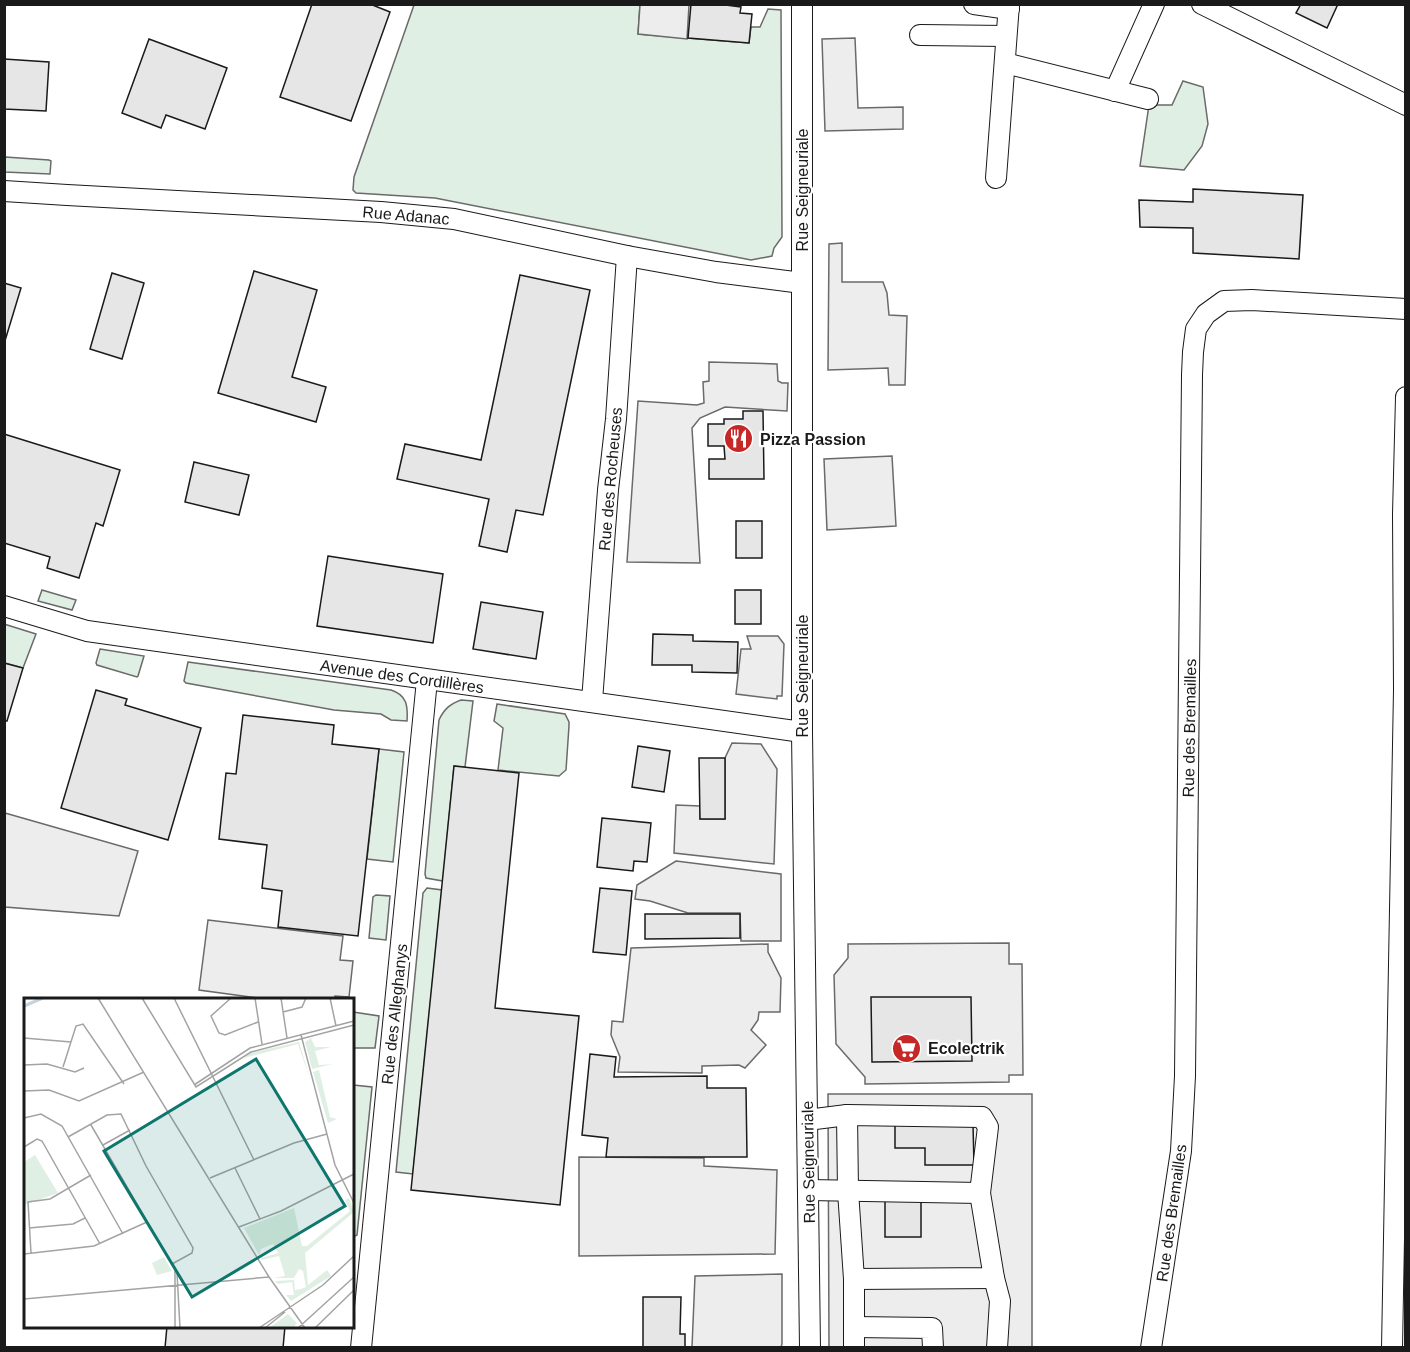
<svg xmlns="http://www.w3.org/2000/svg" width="1410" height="1352" font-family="Arial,sans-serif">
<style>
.green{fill:#e0efe3;stroke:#6a6a6a;stroke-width:1.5}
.parking{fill:#ededed;stroke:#6a6a6a;stroke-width:1.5}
.building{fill:#e6e6e6;stroke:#1a1a1a;stroke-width:1.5}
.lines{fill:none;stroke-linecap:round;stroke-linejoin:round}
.minor-casing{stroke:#1a1a1a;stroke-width:22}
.minor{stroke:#fff;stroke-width:20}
.labels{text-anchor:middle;stroke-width:4.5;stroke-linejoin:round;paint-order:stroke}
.street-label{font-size:16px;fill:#1a1a1a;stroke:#fff}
.poi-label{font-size:16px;font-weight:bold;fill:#1a1a1a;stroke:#fff;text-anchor:start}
.inset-river{fill:none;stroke:#c6d2dc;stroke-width:3}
.inset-road{fill:none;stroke:#a3a3a3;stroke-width:1.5}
.view{fill:#0f766e;fill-opacity:0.15;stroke:#0f766e;stroke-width:3}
.inset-edge{fill:none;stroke:#1a1a1a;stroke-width:3}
</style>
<rect width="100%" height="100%" fill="#fff"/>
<g class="green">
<polygon points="414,5 640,5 638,34 749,43 751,27 760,27 768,9 781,10 782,237 774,248 772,256 751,260 435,198 356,193 353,190 354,177"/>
<polygon points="1183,81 1203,87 1208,124 1202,146 1184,170 1140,166 1149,105 1172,105"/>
<polygon points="5,157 49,160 51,161 50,174 5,172"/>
<polygon points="42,590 76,600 72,610 38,601"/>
<polygon points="4,624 36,634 23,668 5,663"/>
<polygon points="100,649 144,656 138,676 137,677 97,665 96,663"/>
<path d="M188,662L391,690C407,695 408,706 407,721L391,720L381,714L334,710L186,683L184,681Z"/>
<path d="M461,700L473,701L465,767L454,766L443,881L426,878L425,874L439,720C444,709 450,704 461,700Z"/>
<polygon points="497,704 565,714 569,722 569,726 566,770 559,776 498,770 503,728 494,721"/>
<polygon points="379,749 404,752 393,862 367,859"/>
<polygon points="427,888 442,890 413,1174 396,1172 423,893"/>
<polygon points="376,895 390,896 386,940 369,938 373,897"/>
<polygon points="353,1012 379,1016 375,1048 353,1048"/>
<polygon points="353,1085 372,1087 357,1235 353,1237"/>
</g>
<g class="parking">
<polygon points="640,5 689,5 687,39 638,34"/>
<polygon points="855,38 858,108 903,107 903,129 825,131 822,39"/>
<polygon points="842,243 842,282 883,282 887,293 889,315 907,316 905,385 889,385 888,368 828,370 829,244"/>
<polygon points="709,362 777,364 778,381 782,383 788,383 787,411 725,407 700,418 692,428 700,563 627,562 638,401 697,405 704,403 703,382 709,381"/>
<polygon points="892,456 896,526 827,530 824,459"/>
<polygon points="747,636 778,636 784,644 782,696 777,696 777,699 736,694 741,649 751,649"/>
<polygon points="732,743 761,744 777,769 774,864 674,853 676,805 700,806 700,819 725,819 725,758"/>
<polygon points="5,813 138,851 119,916 5,907"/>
<polygon points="676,861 781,874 781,941 741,941 740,913 688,913 650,901 635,899 637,885"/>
<polygon points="208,920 343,936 340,960 353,961 349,997 335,996 335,1000 265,999 199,990"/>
<polygon points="1009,943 1009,964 1022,964 1023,1075 1009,1075 1009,1082 865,1084 865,1077 836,1044 834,975 848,958 848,944"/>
<polygon points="768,944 768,952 781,978 780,1012 759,1012 758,1020 751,1030 766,1045 745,1068 739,1065 702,1066 702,1073 618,1072 620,1057 611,1035 612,1021 623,1022 631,948"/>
<polygon points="828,1094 1032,1094 1032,1347 829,1347"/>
<polygon points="579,1157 704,1158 704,1166 777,1170 775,1254 579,1256"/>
<polygon points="782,1274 782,1344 781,1347 692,1347 695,1276"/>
</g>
<g class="building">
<polygon points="312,4 370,4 390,12 351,121 280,97"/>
<polygon points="691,4 718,4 741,7 740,13 752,14 749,43 688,38"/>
<polygon points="1301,4 1338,4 1327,28 1296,13"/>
<polygon points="149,39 227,68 205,129 166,115 161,128 122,113"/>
<polygon points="4,59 49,62 46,111 4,109"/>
<polygon points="1193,189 1303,195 1299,259 1193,253 1193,228 1140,227 1139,200 1193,202"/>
<polygon points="254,271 317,290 292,377 326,387 316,422 218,393"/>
<polygon points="112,273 144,283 122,359 90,349"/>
<polygon points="520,275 590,290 543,515 516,510 507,552 479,546 489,499 397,479 405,444 481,460"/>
<polygon points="4,283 21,288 4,344"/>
<polygon points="743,411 763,411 764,479 709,479 709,459 725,459 724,446 708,446 708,424 724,424 724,419 743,419"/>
<polygon points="4,434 120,470 103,526 96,523 79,578 47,568 50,557 4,543"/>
<polygon points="194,462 249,475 239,515 185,502"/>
<rect x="736" y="521" width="26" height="37"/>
<polygon points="328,556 443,574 433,643 317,626"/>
<rect x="735" y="590" width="26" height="34"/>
<polygon points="481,602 543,612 536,659 473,649"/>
<polygon points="653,634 693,635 693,641 738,642 737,673 692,672 692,665 652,665"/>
<polygon points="4,663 23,668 7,721 4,721"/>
<polygon points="96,690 127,699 125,705 201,728 168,840 61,808"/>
<polygon points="243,715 334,725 332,744 379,749 358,936 278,927 282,891 262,888 267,845 219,839 226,773 236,774"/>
<polygon points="638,746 670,751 664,792 632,787"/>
<polygon points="699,758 725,758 725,819 700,819"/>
<polygon points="454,766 519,773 495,1008 579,1016 560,1205 411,1190"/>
<polygon points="602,818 651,823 647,862 634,861 633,871 597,867"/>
<polygon points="600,888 632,891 626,955 593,952"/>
<polygon points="645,914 740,914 740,938 645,939"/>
<polygon points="871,997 971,997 972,1061 872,1062"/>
<polygon points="590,1054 616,1057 614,1077 707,1076 707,1088 746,1088 747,1157 606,1157 608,1138 582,1135"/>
<polygon points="895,1125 973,1125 974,1165 925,1165 925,1148 895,1148"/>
<rect x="885" y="1201" width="36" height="36"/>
<polygon points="643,1297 681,1297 680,1334 685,1334 685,1348 643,1348"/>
<polygon points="167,1326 285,1326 283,1348 165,1348"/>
</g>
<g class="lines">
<defs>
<g id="minor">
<polyline points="802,4 802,732 810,1348"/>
<polyline points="974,4 1009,9"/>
<polyline points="1202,4 1406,105"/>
<polyline points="920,35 1006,36"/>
<polyline points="1005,63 1148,99"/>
<polyline points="1115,91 1154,4"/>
<polyline points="996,178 1009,4"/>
<polyline points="4,191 67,195 381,212 454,219 627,256 716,272 802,283"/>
<polyline points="4,606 87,631 802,732"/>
<polyline points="592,701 608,490 616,419 627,256"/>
<polyline points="847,1115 848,1191 854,1279 854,1348"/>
<polyline points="807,1120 847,1115 982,1117 988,1127 980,1193 808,1190"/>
<polyline points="994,1278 1000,1301 997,1348"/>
<polyline points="854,1279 994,1278 980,1193"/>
<polyline points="854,1327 932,1328 933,1348"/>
<polyline points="361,1348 427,680"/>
<polyline points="1151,1348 1181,1151 1185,1076 1192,375 1193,352 1196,329 1206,314 1224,301 1252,300 1406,309"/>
<polyline points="1392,1348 1404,690 1403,514 1406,397"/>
</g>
</defs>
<use href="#minor" class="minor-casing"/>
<use href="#minor" class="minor"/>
</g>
<defs>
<symbol id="restaurant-disc" viewBox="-11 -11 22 22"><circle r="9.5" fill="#c62828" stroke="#fff"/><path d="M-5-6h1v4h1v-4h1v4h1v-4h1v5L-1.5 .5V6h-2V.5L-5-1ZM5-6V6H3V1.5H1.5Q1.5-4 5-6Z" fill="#fff"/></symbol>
<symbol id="supermarket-disc" viewBox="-11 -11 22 22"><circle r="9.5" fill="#c62828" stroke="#fff"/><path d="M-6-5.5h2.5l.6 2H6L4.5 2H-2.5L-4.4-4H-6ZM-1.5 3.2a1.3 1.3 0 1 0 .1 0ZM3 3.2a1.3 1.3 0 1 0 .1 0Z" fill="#fff"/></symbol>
</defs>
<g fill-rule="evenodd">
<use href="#restaurant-disc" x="722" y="422" width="33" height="33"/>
<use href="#supermarket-disc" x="890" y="1032" width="33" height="33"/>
</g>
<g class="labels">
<g class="street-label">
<text transform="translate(802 190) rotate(-90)" y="6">Rue Seigneuriale</text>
<text transform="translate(406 215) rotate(5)" y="6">Rue Adanac</text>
<text transform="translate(610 479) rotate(-85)" y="6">Rue des Rocheuses</text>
<text transform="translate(402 676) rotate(8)" y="6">Avenue des Cordillères</text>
<text transform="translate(802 676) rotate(-90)" y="6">Rue Seigneuriale</text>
<text transform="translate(1189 728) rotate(-89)" y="6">Rue des Bremailles</text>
<text transform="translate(394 1014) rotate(-84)" y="6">Rue des Alleghanys</text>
<text transform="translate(808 1162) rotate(-91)" y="6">Rue Seigneuriale</text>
<text transform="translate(1171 1213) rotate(-82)" y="6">Rue des Bremailles</text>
</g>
<g class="poi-label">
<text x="760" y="445">Pizza Passion</text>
<text x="928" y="1054">Ecolectrik</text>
</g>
</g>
<g transform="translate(24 998)">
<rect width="330" height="330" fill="#fff"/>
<path d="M287,40L291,49H307L291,53L295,67L309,66L288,71L281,44ZM275,44L287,84L274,46L220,60L226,55ZM295,72L306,119L313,121L304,125L289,74ZM11,157L34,195L0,207V164ZM325,200L330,214L281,255L284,287L303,272L307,278L267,303L262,297H270L268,284L254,286L251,283L270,282L271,292L277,291L282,289L279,273L275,271L270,280H249L261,278L255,258L238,262L237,260L254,255L249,246L237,251L235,257L220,230L270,210L278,248H283L326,213L321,202ZM140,259L148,273L133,277L128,265ZM264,316L273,325L269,330H245Z" fill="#e0efe3"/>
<path class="inset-river" d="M0,8L19,0"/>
<path class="inset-road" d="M74,0L245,279L281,330M118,0L172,89L227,54L330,27M150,0L230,162M207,0L187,18L195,35L201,37L234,24M231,0L238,46M257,0L263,40M306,0L312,28M259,14L278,9L282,0M277,37L311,167L330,205M0,40L47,44M0,67L23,66L51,74L60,70M39,69L52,28L59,26L100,86M170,87L226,50L330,23M0,93L25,92L55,103L120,74M0,120L17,116L38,128L99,236M67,127L153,275L156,330M44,139L83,117L97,116L122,168L169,250L168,255L148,266M79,147L106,132M0,149L13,141L18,143L76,246M211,170L236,221M186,180L270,145L303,136M215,229L257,213L330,176M5,230L49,226L61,220M7,255L4,204L26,201L67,177M0,256L70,248L123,224M151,272V330M0,301L245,279M235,330L299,287L330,258M241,330L261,314M274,330L330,279M291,330L330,292"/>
<path class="view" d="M232,61L321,208L168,299L80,153Z"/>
<rect width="330" height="330" class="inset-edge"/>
</g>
<rect width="1410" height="1352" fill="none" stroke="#1a1a1a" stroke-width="12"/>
</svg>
